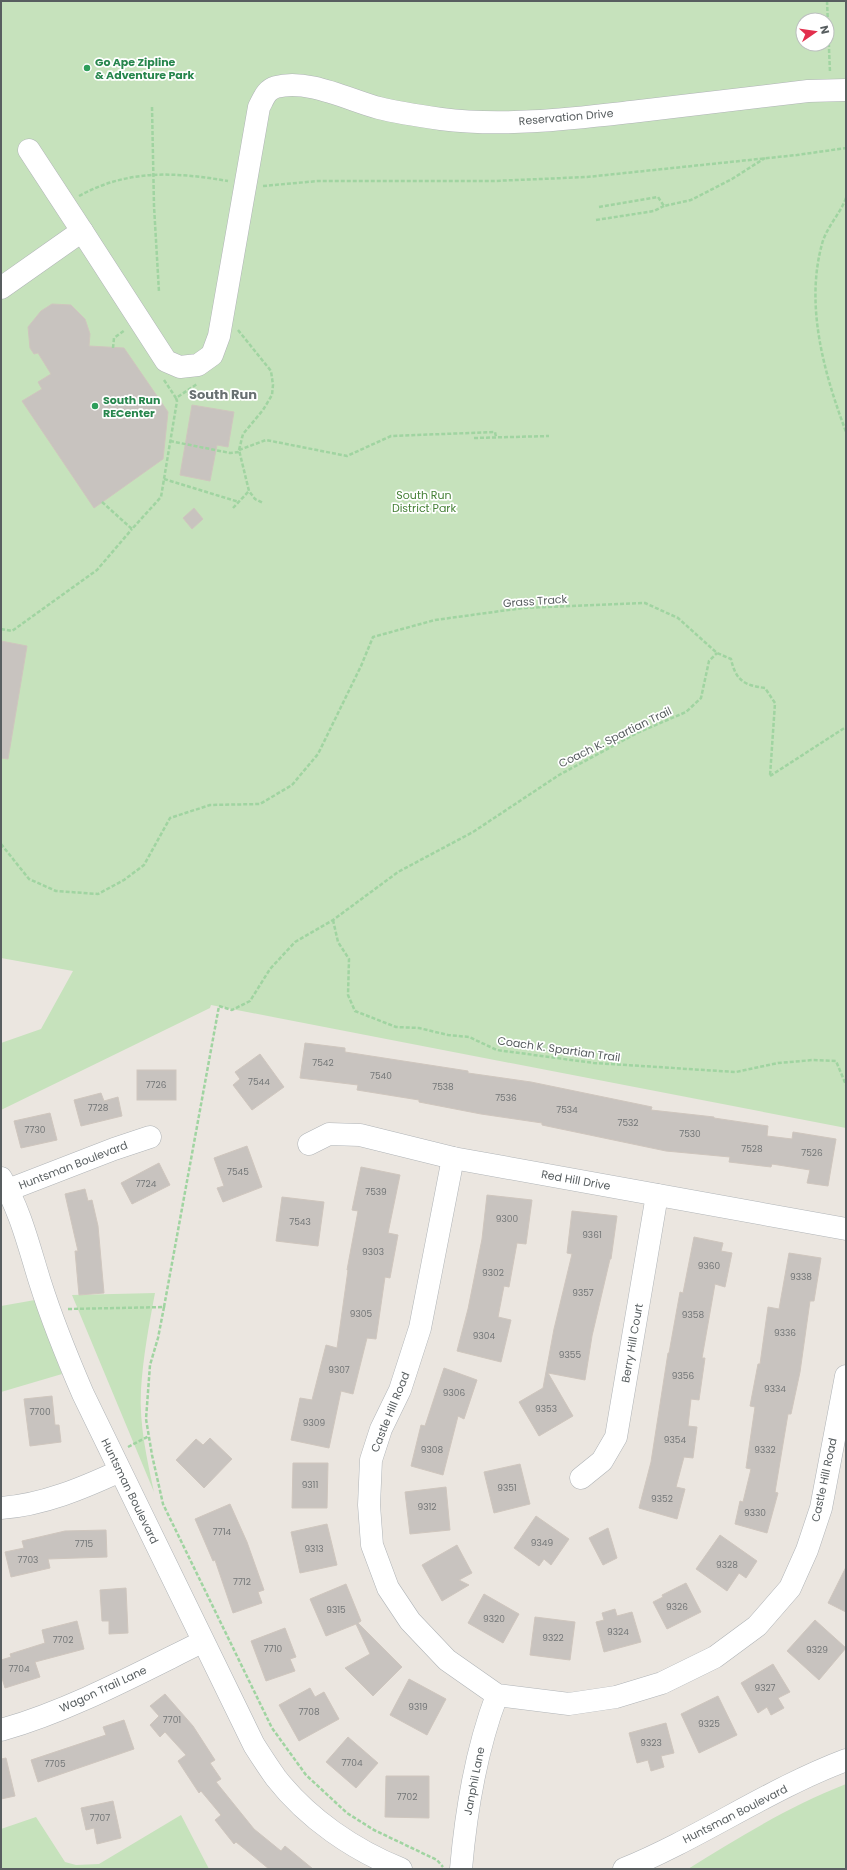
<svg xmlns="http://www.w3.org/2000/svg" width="847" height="1870" font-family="Poppins,sans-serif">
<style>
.green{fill:#c6e2bc;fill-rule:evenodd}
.building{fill:#c8c3bf;stroke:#cfc6be}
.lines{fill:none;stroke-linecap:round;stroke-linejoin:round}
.minor-casing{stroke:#b0b4b7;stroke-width:23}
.path{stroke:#a0d4a1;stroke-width:2.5;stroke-dasharray:4 2;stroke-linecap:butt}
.minor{stroke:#fff;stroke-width:22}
.leisure-dot{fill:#2e9e5b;stroke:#fff;stroke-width:1.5}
.labels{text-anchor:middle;stroke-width:3.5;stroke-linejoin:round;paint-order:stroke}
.number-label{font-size:9px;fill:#747778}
.leisure-label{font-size:11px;font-weight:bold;fill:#27864d;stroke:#fff;text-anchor:start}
.street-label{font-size:11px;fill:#585e60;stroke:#fff}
.park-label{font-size:11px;fill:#468137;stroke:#fff}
.quarter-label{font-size:13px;font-weight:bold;fill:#697072;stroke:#fff}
</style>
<rect width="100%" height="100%" fill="#ebe6e0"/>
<g class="green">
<path d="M1,1H846V1128L211,1005L210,1008L1,1110V1043L41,1029L73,971L1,958ZM803,20H827V44H803Z"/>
<path d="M155,1293C149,1325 143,1357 141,1390C139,1424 147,1459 154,1492L72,1295Z"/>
<polygon points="35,1300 62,1374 1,1392 1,1306"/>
<path d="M846,1784V1869H688C739,1837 790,1806 846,1784Z"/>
<polygon points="181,1815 209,1869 1,1869 1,1829 36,1817 65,1862 76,1865 99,1864"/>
</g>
<g class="building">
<polygon points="52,304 71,305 85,319 90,334 89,346 124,348 168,412 163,459 94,508 22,401 42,389 38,382 51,374 38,353 34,354 30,348 28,327 41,311"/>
<polygon points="192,405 234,412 228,447 217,445 210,481 180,475"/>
<polygon points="194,508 203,519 192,529 183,518"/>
<polygon points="1,641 27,646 8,759 1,758"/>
<polygon points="305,1043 345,1048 345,1052 468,1071 468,1073 531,1082 652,1107 651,1110 714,1117 714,1118 768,1126 767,1136 792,1139 793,1132 836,1139 828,1186 807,1183 810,1170 772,1164 771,1167 729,1162 730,1157 666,1151 542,1125 542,1123 481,1114 419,1102 419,1100 357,1090 358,1085 300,1078"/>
<polygon points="260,1054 284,1087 252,1110 233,1085 240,1079 235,1072"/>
<rect x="137" y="1070" width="39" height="30"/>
<polygon points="101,1093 104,1101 118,1097 122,1116 81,1126 74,1100"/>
<polygon points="50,1113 57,1140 21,1148 14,1121"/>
<polygon points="247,1146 262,1187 223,1202 217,1188 224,1186 214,1158"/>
<polygon points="159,1163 170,1185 132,1204 121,1183"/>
<polygon points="361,1167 400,1175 388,1233 398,1235 390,1278 385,1277 376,1339 367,1338 353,1394 341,1391 329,1448 291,1440 300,1398 312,1400 326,1345 337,1348 348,1270 347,1270 358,1211 352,1210"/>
<polygon points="85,1189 88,1201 92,1200 98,1226 104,1293 79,1295 75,1251 78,1251 65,1194"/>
<polygon points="487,1195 532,1200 526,1244 517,1243 509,1287 504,1286 498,1317 511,1320 501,1362 457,1351 468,1309 482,1239"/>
<polygon points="282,1197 324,1202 318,1246 276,1241"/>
<polygon points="572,1211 617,1216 611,1259 610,1259 592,1336 585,1380 548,1373 573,1416 539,1436 519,1402 543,1388 554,1329 572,1254 567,1253"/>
<polygon points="694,1237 723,1243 721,1251 732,1253 725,1287 715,1284 702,1358 705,1358 699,1400 691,1399 688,1426 697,1427 693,1458 684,1457 676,1487 685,1489 677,1519 639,1508 651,1462 668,1353 669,1353 680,1292 683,1293"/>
<polygon points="789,1253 821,1258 814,1301 810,1301 800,1372 791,1414 788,1414 775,1492 778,1493 767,1533 735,1524 740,1501 743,1502 751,1469 746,1468 755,1407 750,1406 758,1364 760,1364 768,1307 779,1309"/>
<polygon points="444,1368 477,1380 464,1419 458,1416 443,1475 411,1466 421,1425 425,1426"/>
<polygon points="52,1396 55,1425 59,1425 61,1442 30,1446 24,1399"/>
<polygon points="210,1438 232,1459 204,1488 176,1460 196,1439 203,1445"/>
<polygon points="293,1463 328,1463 327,1508 292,1508"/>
<polygon points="520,1464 530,1504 494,1513 484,1472"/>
<polygon points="446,1487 450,1530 410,1534 405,1492"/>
<polygon points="230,1504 247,1542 264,1590 258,1592 262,1603 233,1613 215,1560 213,1561 195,1519"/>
<polygon points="536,1516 569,1539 551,1565 544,1559 539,1566 514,1548"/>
<polygon points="327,1524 337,1565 300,1573 291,1532"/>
<polygon points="608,1528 617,1558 603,1565 589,1538"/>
<polygon points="106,1530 107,1557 48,1559 50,1568 11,1577 5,1552 24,1548 22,1541 65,1531"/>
<polygon points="720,1535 757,1561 746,1578 739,1573 727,1591 696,1569"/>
<polygon points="457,1545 472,1573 459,1580 469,1585 442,1601 422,1565"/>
<polygon points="846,1567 846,1612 828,1603"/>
<polygon points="686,1583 701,1612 667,1629 653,1602 663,1597 662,1595"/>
<polygon points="346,1584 361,1621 358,1623 402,1667 373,1696 345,1668 370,1654 356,1624 326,1636 310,1599"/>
<polygon points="126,1588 128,1633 109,1634 109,1621 102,1621 100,1590"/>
<polygon points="484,1594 519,1614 503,1643 468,1623"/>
<polygon points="615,1609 617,1616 632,1612 641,1642 604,1652 596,1622 604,1620 602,1613"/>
<polygon points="535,1617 575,1622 570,1660 530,1655"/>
<polygon points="815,1620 846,1648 819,1680 787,1651"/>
<polygon points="77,1621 84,1649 35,1662 40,1677 5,1688 1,1675 1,1660 11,1657 10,1654 45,1643 42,1630"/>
<polygon points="285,1628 296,1657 290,1659 295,1671 266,1681 251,1641"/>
<polygon points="773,1664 790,1692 778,1698 784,1708 771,1715 767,1707 758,1713 741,1683"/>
<polygon points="409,1679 446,1699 427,1735 390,1715"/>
<polygon points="310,1688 315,1697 324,1692 339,1719 299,1741 279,1705"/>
<polygon points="165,1694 193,1726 215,1760 210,1763 221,1779 216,1782 254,1829 281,1851 285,1846 313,1869 269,1869 236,1842 234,1844 215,1820 221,1815 201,1791 199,1793 178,1761 186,1755 165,1732 160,1737 150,1725 159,1716 150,1706"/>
<polygon points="718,1696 737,1735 699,1753 681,1714"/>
<polygon points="124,1720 134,1749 38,1782 31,1760 106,1735 103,1727"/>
<polygon points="666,1723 674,1753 661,1756 664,1767 651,1771 648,1760 637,1763 629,1733"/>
<polygon points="348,1737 378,1763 356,1788 326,1762"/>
<polygon points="6,1758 15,1796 1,1799 1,1759"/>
<polygon points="386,1776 429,1776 429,1818 385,1817"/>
<polygon points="113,1801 121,1838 97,1844 94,1828 86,1830 81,1808"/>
</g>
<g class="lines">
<defs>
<g id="minor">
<polyline points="29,150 82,231"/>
<path d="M1,288L82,231L166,361L180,367L198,365L212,355L219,336L259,107C264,98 266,90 276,87C307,78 349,100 379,108C399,113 420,116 441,119C504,127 569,119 631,112C690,105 749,98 808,91L846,90"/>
<polyline points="309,1144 329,1134 360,1135 453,1158 846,1229"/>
<polyline points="453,1158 420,1328 400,1390 381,1429 371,1460 369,1505 372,1545 388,1588 410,1621 447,1660 497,1695 569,1704 616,1697 662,1683 715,1657 757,1626 790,1588 807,1550 821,1508 846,1376"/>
<path d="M1,1178C20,1209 29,1247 40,1282C52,1320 67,1357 83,1394L254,1745C261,1756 268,1767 276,1778C308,1819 354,1850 401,1869"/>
<polyline points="8,1190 114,1149 150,1137"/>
<polyline points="581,1478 602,1461 616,1437 657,1195"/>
<path d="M1,1508C43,1505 83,1488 120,1471"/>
<path d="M1,1730C71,1710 137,1674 202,1642"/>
<path d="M461,1869C466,1811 476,1750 497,1695"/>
<path d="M624,1869C700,1838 769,1789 846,1760"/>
</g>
</defs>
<use href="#minor" class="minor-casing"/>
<g class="path">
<polyline points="827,1 830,72"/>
<polyline points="152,107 154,206 159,292"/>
<polyline points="263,186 318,181 494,181 587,177 797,155 846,148"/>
<path d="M79,196C128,169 175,172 228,181"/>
<path d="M846,198C840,214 826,228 822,244C805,306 824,373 846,432"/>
<polyline points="599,207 658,197 664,206 691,200 732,179 765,158"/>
<polyline points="596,220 654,211 664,206"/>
<polyline points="238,330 271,371 273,385 272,395 263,410 243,434 239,450 249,491 255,499 263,503"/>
<polyline points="113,348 114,338 125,330"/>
<polyline points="164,380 176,398 197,384"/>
<polyline points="474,438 549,436"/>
<polyline points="170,441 230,453 239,452"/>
<polyline points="239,450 266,440 347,456 391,436 495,432 496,437"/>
<polyline points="164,479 239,502"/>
<polyline points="102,502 132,529 161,497 177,401 176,398"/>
<polyline points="233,508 249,491"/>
<polyline points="1,629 12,631 97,570 132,529"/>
<polyline points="770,776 846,727"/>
<path d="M1,844L29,879L56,891L98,894L124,880L144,865L170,818L210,805L260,804L292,785L318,754L361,666L373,637L435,620L523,608L645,603L678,618L717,653L731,659C736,681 744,685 765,688L775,703L770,776"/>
<polyline points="333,920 338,942 349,959 348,995 355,1011 396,1027 419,1028 448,1035 469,1037 497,1050 594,1063 736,1072 778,1063 813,1060 836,1061 846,1085"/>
<polyline points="164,1307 219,1006 232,1010 250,1001 270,969 295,942 333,920 398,872 473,832 559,775 637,733 686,712 701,698 709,661 717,653"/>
<polyline points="68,1309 164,1307 158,1338 150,1365 146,1419 152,1455 163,1504 272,1728 306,1775 347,1813 374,1830 437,1860 443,1867"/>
<polyline points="128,1447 149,1436"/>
</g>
<use href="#minor" class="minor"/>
</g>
<g class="leisure-dot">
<circle cx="87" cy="68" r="4"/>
<circle cx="95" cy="406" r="4"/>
</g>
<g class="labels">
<g class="number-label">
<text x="323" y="1066">7542</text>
<text x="381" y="1079">7540</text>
<text x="259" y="1085">7544</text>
<text x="156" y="1088">7726</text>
<text x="443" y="1090">7538</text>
<text x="506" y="1101">7536</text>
<text x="98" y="1111">7728</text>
<text x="567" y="1113">7534</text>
<text x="628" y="1126">7532</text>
<text x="35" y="1133">7730</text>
<text x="690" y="1137">7530</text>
<text x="752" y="1152">7528</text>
<text x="812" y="1156">7526</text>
<text x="238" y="1175">7545</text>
<text x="146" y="1187">7724</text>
<text x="376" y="1195">7539</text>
<text x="507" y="1222">9300</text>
<text x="300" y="1225">7543</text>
<text x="592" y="1238">9361</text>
<text x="373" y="1255">9303</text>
<text x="709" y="1269">9360</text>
<text x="493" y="1276">9302</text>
<text x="801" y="1280">9338</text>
<text x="583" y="1296">9357</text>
<text x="361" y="1317">9305</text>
<text x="693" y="1318">9358</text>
<text x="785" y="1336">9336</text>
<text x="484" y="1339">9304</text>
<text x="570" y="1358">9355</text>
<text x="339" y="1373">9307</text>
<text x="683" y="1379">9356</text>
<text x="775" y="1392">9334</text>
<text x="454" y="1396">9306</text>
<text x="546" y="1412">9353</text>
<text x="40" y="1415">7700</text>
<text x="314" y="1426">9309</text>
<text x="675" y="1443">9354</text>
<text x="432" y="1453">9308</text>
<text x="765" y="1453">9332</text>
<text x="310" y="1488">9311</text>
<text x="507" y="1491">9351</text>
<text x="662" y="1502">9352</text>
<text x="427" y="1510">9312</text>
<text x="755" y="1516">9330</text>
<text x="222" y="1535">7714</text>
<text x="542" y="1546">9349</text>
<text x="84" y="1547">7715</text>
<text x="314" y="1552">9313</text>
<text x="28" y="1563">7703</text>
<text x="727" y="1568">9328</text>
<text x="242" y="1585">7712</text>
<text x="677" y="1610">9326</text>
<text x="336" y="1613">9315</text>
<text x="494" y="1622">9320</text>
<text x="618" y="1635">9324</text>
<text x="553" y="1641">9322</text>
<text x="63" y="1643">7702</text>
<text x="273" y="1652">7710</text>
<text x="817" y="1653">9329</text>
<text x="19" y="1672">7704</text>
<text x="765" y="1691">9327</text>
<text x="418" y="1710">9319</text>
<text x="309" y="1715">7708</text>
<text x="172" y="1723">7701</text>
<text x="709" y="1727">9325</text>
<text x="651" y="1746">9323</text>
<text x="352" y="1766">7704</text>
<text x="55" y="1767">7705</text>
<text x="407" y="1800">7702</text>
<text x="100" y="1821">7707</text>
</g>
<g class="leisure-label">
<text x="95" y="66">Go Ape Zipline<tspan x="95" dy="13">&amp; Adventure Park</tspan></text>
<text x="103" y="404">South Run<tspan x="103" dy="13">RECenter</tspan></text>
</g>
<g class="street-label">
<text transform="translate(566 117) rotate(-5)" y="4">Reservation Drive</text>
<text transform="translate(535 601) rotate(-4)" y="4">Grass Track</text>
<text transform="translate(615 737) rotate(-26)" y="4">Coach K. Spartian Trail</text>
<text transform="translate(559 1049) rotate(8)" y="4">Coach K. Spartian Trail</text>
<text transform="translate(73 1165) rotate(-21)" y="4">Huntsman Boulevard</text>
<text transform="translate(576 1180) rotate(10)" y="4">Red Hill Drive</text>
<text transform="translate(632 1343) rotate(-80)" y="4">Berry Hill Court</text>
<text transform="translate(390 1412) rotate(-68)" y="4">Castle Hill Road</text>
<text transform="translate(824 1480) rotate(-78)" y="4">Castle Hill Road</text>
<text transform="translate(130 1491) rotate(64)" y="4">Huntsman Boulevard</text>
<text transform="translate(103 1689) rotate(-25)" y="4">Wagon Trail Lane</text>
<text transform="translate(474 1781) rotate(-79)" y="4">Janphil Lane</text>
<text transform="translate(735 1814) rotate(-27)" y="4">Huntsman Boulevard</text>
</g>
<g class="park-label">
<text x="424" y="499">South Run<tspan x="424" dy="13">District Park</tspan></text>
</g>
<g class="quarter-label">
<text x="223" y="399">South Run</text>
</g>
</g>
<rect width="847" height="1870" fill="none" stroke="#585e60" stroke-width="4"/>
<g transform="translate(815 32) rotate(77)"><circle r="19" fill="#ffffff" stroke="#bcbfbf"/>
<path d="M0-3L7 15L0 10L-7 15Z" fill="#e22f4d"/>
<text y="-6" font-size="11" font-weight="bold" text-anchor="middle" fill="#585e60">N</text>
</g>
</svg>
